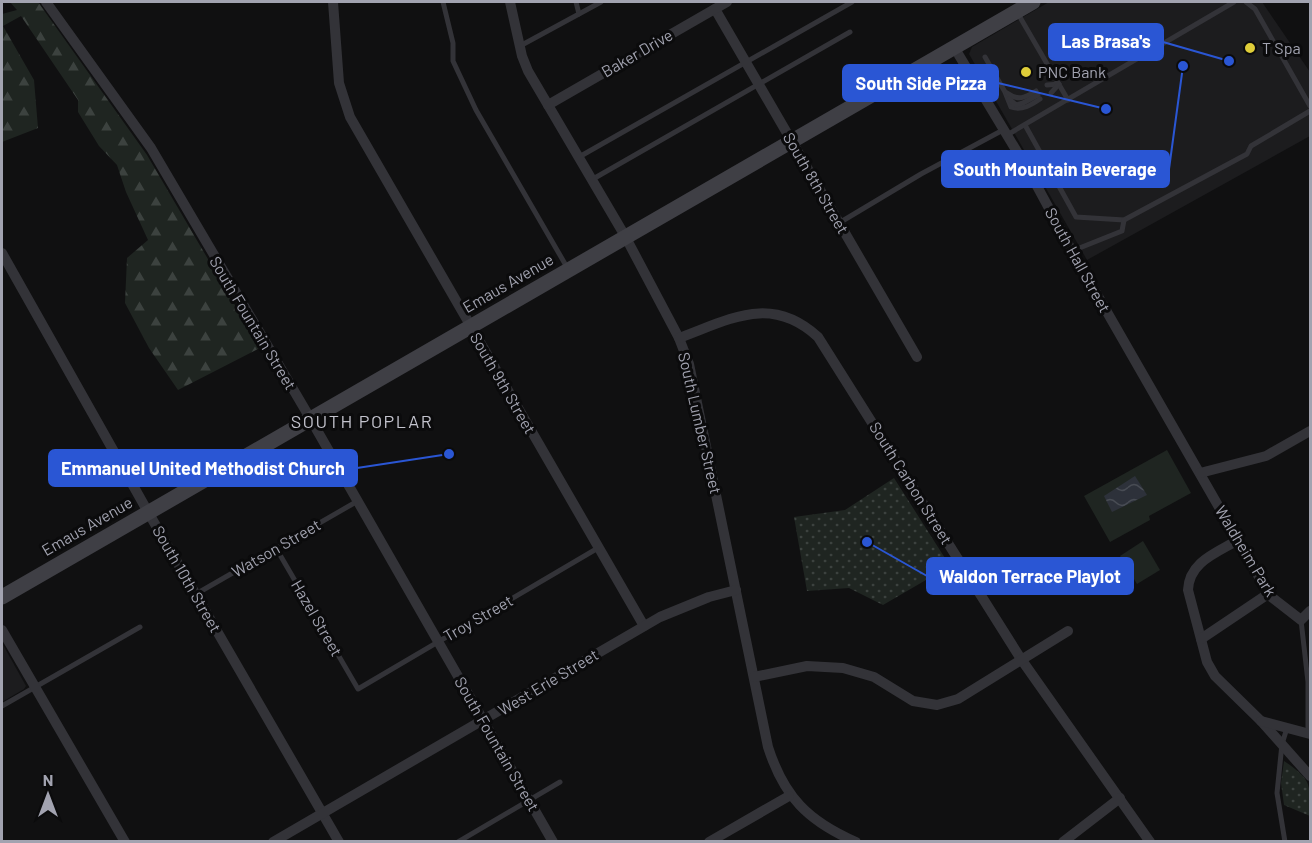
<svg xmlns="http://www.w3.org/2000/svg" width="1312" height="843" font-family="Barlow,sans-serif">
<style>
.built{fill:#1c1c1e}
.green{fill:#1f2521}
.forest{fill:url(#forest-firs)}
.park{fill:url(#park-dots)}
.water{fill:url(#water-waves)}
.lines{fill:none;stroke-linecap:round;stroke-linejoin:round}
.service{stroke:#333338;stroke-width:5}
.minor{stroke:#333338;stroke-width:10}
.secondary{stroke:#3f3f45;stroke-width:15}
.poi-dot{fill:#dfcd39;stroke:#0b0b0c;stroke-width:2}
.labels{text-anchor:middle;stroke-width:6;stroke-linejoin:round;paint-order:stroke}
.poi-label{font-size:16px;fill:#a2a3b0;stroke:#0b0b0c;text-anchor:start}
.street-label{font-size:16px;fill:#a2a3b0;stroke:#0b0b0c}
.neighbourhood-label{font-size:18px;letter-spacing:1.5px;fill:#c3c3cd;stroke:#0b0b0c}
.leader{fill:none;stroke:#2a56d4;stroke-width:2}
.callout-dot{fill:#2a56d4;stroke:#0b0b0c;stroke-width:2}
.callout{fill:#2a56d4;stroke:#2a56d4;stroke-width:2}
.callout-label{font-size:18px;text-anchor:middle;font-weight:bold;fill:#fff}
</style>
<defs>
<pattern id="forest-firs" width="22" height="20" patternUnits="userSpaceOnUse" patternTransform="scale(1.5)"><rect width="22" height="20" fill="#1f2521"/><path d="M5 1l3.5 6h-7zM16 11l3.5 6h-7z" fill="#3c423f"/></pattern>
<pattern id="park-dots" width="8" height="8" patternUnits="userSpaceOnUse" patternTransform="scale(1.5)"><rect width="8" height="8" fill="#1f2521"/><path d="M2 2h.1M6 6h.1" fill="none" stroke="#3c423f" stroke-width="1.8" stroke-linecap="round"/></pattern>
<pattern id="water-waves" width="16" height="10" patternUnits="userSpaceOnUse" patternTransform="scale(1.5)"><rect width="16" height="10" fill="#2d313a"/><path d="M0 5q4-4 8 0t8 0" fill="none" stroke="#484c54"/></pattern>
</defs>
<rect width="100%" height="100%" fill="#101011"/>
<g class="built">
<polygon points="1049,2 1262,2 1310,72 1310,136 1087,260 969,54 972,47"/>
<polygon points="2,643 26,686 24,689 2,702"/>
</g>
<g class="green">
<polygon points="1167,450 1191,493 1149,516 1150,520 1110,542 1084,496"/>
<polygon points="1143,541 1160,570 1137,584 1120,556"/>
</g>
<polygon class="forest" points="10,2 38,2 147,155 260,348 178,390 149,348 125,303 127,258 148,240 126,192 117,165 99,146 78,112 78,100 21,16 3,26 34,80 38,128 2,142 2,14 17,10"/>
<g class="park">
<polygon points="894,478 950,566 883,605 849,588 807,591 794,517 845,510"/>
<path d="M1284,761C1312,780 1310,783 1310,816L1284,805L1281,783Z"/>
</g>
<polygon class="water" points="1135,476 1147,495 1112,512 1104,496"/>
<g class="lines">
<g class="service">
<polyline points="443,2 453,43 453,61 476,110 568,269"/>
<polyline points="576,2 579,14"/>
<polyline points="1246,2 1255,9 1310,106"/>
<polyline points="1017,12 1068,100"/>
<polyline points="520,46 601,2"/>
<path d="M985,57L1005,92L1011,107C1022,111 1031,105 1040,99"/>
<polyline points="1047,85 1059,84"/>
<path d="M1007,93C1018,101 1025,98 1036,91"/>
<polyline points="1051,93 1059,84"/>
<polyline points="1009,99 1016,105 1023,103 1038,95"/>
<polyline points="1025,125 1076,217 1124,220 1247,154 1251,146 1310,111"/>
<polyline points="1007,135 1234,2"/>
<polyline points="579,157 852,2"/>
<polyline points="593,179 850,32"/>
<polyline points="839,223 921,174 1003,130"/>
<polyline points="1072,251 1122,231 1124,220"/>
<polyline points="276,548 358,689 598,548"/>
<polyline points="196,594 356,502"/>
<polyline points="1301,620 1308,682 1308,734"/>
<polyline points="2,706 140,627"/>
<polyline points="458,842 560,782"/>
<polyline points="1285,842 1277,793 1282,744 1287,728"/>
</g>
<g class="minor">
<polyline points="46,2 151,148 310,418 553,842"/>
<polyline points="333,2 339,83 350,117 644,626"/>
<path d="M510,2L522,56L528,71L625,236L679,338L689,364L768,747C784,797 808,821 856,842"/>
<polyline points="715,9 917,357"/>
<polyline points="954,47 1031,175 1072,251 1270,596 1301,620 1310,611"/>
<polyline points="548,105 727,2"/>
<polyline points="2,253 148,512 339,842"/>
<path d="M679,338C731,319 771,294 818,337L1021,659L1150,842"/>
<polyline points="1200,473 1266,456 1310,431"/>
<path d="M1238,540C1216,553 1189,562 1188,590L1207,662L1215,676L1261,721L1310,776"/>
<polyline points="2,630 125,842"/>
<polyline points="1201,639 1268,594"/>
<polyline points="754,677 807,666 843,668 874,677 913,701 937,705 958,699 1068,631"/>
<polyline points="1261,721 1310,734"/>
<polyline points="273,842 660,617 709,597 736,590"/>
<polyline points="709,842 789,796"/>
<polyline points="1063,842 1120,798"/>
</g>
<polyline class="secondary" points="2,597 1033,2"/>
</g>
<g class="poi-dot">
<circle cx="1250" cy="48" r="6"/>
<circle cx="1026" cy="72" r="6"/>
</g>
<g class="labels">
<g class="poi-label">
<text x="1262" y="54">T Spa</text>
<text x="1038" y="78">PNC Bank</text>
</g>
<g class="street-label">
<text transform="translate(637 53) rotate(-30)" y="6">Baker Drive</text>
<text transform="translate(816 183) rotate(60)" y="6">South 8th Street</text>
<text transform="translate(1078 260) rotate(61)" y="6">South Hall Street</text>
<text transform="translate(508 283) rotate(-30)" y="6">Emaus Avenue</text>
<text transform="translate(253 323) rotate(59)" y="6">South Fountain Street</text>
<text transform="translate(503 383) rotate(60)" y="6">South 9th Street</text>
<text transform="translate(700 423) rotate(77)" y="6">South Lumber Street</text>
<text transform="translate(911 483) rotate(58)" y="6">South Carbon Street</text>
<text transform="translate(87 526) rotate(-30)" y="6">Emaus Avenue</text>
<text transform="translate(276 548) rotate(-30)" y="6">Watson Street</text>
<text transform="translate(1246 551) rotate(59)" y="6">Waldheim Park</text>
<text transform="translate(187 579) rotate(60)" y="6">South 10th Street</text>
<text transform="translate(317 618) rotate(60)" y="6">Hazel Street</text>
<text transform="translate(478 618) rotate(-30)" y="6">Troy Street</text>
<text transform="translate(548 682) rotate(-31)" y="6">West Erie Street</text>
<text transform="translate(497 744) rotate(60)" y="6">South Fountain Street</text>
</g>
<g class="neighbourhood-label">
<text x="362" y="428">SOUTH POPLAR</text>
</g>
</g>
<path class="leader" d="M1229 61L1163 42M1106 109L998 83M1183 66L1169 169M449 454L357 468M867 542L927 576"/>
<g class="callout-dot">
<circle cx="1229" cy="61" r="6"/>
<circle cx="1106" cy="109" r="6"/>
<circle cx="1183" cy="66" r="6"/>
<circle cx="449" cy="454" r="6"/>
<circle cx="867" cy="542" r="6"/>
</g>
<g class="callout">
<rect x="1049" y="24" width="114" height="36" rx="6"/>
<rect x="843" y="65" width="155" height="36" rx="6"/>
<rect x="942" y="151" width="227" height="36" rx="6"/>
<rect x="49" y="450" width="308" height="36" rx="6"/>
<rect x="927" y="558" width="206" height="36" rx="6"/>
</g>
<g class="callout-label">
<text x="1106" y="48">Las Brasa's</text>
<text x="921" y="90">South Side Pizza</text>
<text x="1055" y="176">South Mountain Beverage</text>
<text x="203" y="475">Emmanuel United Methodist Church</text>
<text x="1030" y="583">Waldon Terrace Playlot</text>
</g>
<rect width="1312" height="843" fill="none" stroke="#a2a3b0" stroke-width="6"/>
<g transform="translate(48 795)" stroke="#0b0b0c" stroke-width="4.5" paint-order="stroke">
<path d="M0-4.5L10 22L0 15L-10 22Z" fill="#a2a3b0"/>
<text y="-9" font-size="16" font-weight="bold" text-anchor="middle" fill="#a2a3b0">N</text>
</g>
</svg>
